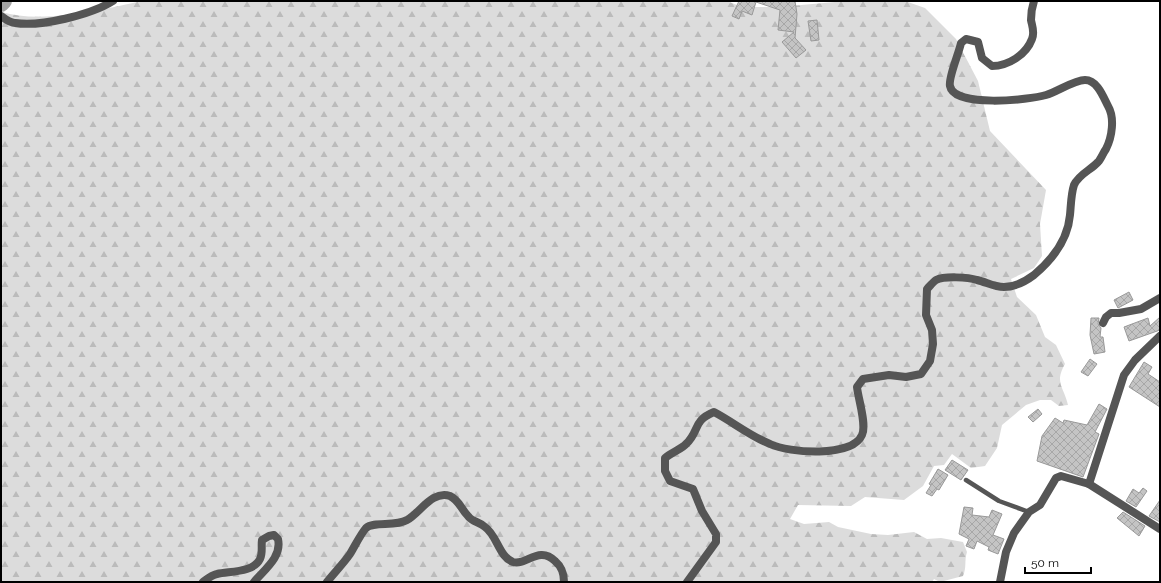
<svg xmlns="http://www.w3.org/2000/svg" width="1161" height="583" font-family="Raleway,sans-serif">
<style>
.forest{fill:url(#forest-firs)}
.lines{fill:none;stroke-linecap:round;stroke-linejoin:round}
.river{stroke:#a3a3a3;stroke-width:16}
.building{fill:url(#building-cross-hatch);stroke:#999}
.service{stroke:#555;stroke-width:4.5}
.minor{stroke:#555;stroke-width:8}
</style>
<defs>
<pattern id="forest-firs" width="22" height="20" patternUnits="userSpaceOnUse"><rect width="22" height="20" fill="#dcdcdc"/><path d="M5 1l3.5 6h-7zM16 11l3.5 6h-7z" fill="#bbb"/></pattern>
<pattern id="building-cross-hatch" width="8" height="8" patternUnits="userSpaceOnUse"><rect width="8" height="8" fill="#c4c4c4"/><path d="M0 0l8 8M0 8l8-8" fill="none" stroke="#a7a7a7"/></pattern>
</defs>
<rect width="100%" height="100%" fill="#fff"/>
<path class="forest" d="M142,1H727L742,7H779L846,1H905L925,8L956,39L978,81L990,131L1046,190L1040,224L1042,256L1034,268L1011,279L1017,297L1036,315L1045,337L1056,345L1065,364C1054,383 1064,387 1068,405L1059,406L1051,400H1040L1026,405L1002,425L997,448L985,466L971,468L952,454L944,465L934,466L923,486L904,500L865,497L851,506L798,505L790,519L804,524L829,522L838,527L871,534L888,535L914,532L927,539L941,538L963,542L967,552C964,561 967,567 963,576L940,582L934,579L932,582H1V12C42,24 101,10 142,1Z"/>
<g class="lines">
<polyline class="river" points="1,4 4,1"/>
</g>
<g class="building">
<polygon points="739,1 795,1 797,14 795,38 806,50 796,58 782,42 794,32 778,30 780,10 756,2 752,15 742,11 739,19 732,16"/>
<polygon points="817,20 819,40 811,41 808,21"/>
<polygon points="1129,292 1133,300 1118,308 1114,300"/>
<polygon points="1160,317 1160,330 1129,341 1124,327 1148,318 1150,326"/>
<polygon points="1091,318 1099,318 1098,324 1101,328 1100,337 1103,337 1105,352 1094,354 1090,335"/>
<polygon points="1090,359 1097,364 1088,376 1081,372"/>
<polygon points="1144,362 1152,367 1148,374 1160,382 1160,407 1129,387"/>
<polygon points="1099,404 1107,409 1095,432 1099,434 1083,477 1037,461 1042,436 1055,418 1063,423 1064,420 1087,425"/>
<polygon points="1038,409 1042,414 1033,422 1028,417"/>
<polygon points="952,460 968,470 961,480 945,470"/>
<polygon points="938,469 948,475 939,490 937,489 932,496 926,493 931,485 929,484"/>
<polygon points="1143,488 1147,491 1136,507 1126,501 1133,489 1139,493"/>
<polygon points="1160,500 1160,522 1149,516"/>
<polygon points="964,507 973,508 972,515 989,517 992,510 1002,514 993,535 1004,539 998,554 988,550 989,547 977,541 974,549 966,546 969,539 959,534"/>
<polygon points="1123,512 1145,526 1139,536 1117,518"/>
</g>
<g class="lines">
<polyline class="service" points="966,480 999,501 1029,512"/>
<g class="minor">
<path d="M1,16C5,19 10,23 15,23C40,27 91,15 113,1"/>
<polyline points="1103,323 1106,317 1111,313 1119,313 1141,309 1160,298"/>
<polyline points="1089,484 1124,375 1135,360 1160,336"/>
<path d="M203,582C207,579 212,575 217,574C230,571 253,573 260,559C263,553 261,546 262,540L269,536L274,535L278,539C282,557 265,569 254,582"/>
<path d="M327,582C334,573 343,564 350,554C355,546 360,535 366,528C374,521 395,527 407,520C420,513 432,490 450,496C459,500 461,509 468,516C472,522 480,522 485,527C497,535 499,557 513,562C526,566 539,545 555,561C562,567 564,573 564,582"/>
<path d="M687,582L716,542V534L702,511L693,489L670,481L665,471V458C671,453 683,448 686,444C700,431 692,421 714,412C733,422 750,436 770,444C789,453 852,458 862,435C867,425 858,398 857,387L863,379L889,375L906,377L921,374L930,361L933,344L932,330L926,315L927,289C930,286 933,282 936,280C944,276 968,277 977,280C986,282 994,287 1004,287C1014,287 1026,281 1034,275C1053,259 1068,239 1070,215C1071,205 1071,194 1074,185C1079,174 1091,170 1098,162C1101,159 1103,153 1106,149C1112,137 1115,118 1108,106C1103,96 1097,80 1085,80C1074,80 1057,92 1046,95C1029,100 954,108 950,86C948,78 959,53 961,43L966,39L978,42L982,58L992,66C1008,66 1026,55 1032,39C1035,32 1032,26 1031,20C1031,14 1032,7 1034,1"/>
<polyline points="1000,582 1006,552 1014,533 1029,512 1040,505 1056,478 1061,476 1089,484 1160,529"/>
</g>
</g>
<rect width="1161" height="583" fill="none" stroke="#000000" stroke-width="4"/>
<path d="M1025 567v6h66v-6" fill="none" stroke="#000000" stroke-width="2"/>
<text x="1031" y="567" font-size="12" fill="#000000" stroke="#ffffff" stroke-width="3" paint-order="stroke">50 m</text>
</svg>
